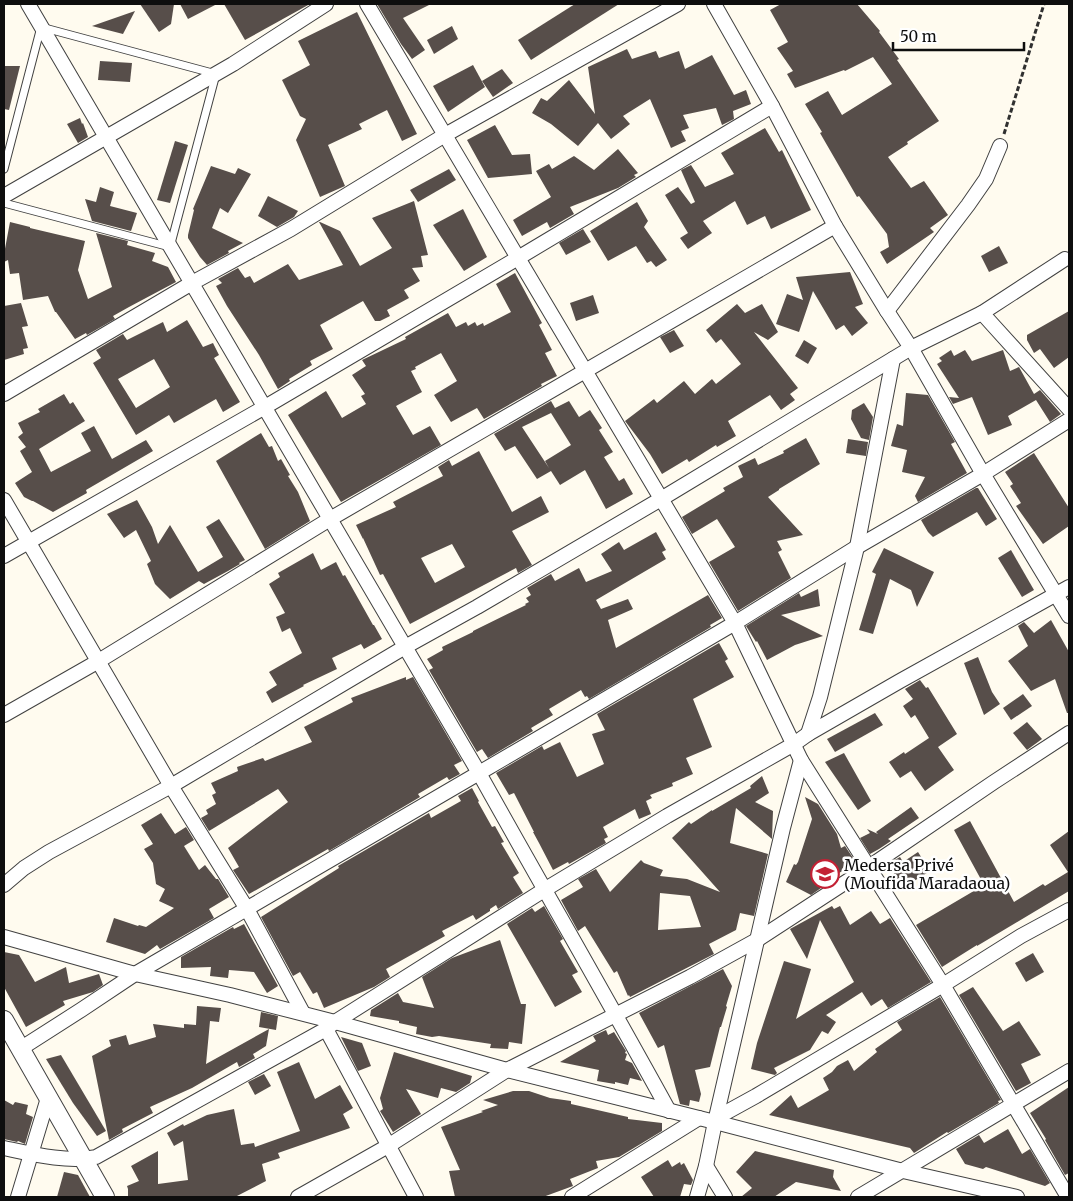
<svg xmlns="http://www.w3.org/2000/svg" width="1073" height="1201" font-family="Merriweather,serif">
<style>
.building{fill:#574e4a;fill-rule:evenodd}
.lines{fill:none;stroke-linecap:round;stroke-linejoin:round}
.service-casing{stroke:#414141;stroke-width:9}
.minor-casing{stroke:#414141;stroke-width:16}
.tertiary-casing{stroke:#414141;stroke-width:20}
.path{stroke:#303030;stroke-width:3;stroke-dasharray:5 2.5;stroke-linecap:butt}
.service{stroke:#fff;stroke-width:7}
.minor{stroke:#fff;stroke-width:14}
.tertiary{stroke:#fff;stroke-width:18}
.labels{text-anchor:middle;stroke-width:5;stroke-linejoin:round;paint-order:stroke}
.poi-label{font-size:16px;fill:#0e0e0e;stroke:#fff;text-anchor:start}
</style>
<rect width="100%" height="100%" fill="#fffbef"/>
<g class="building">
<polygon points="140,4 174,4 171,24 159,32"/>
<polygon points="180,4 217,4 188,19"/>
<polygon points="224,4 310,4 245,40"/>
<polygon points="377,4 431,4 403,18 425,50 412,59 401,44"/>
<polygon points="575,4 619,4 531,60 518,40"/>
<polygon points="781,4 857,4 880,31 879,32 899,59 897,60 939,121 907,142 908,144 888,157 911,188 924,181 948,215 930,228 934,232 887,264 880,252 889,247 887,234 859,196 857,197 820,133 822,132 805,104 828,91 842,115 892,84 873,57 845,71 844,70 795,88 787,74 793,71 777,48 788,42 770,10"/>
<polygon points="135,11 123,34 92,26"/>
<polygon points="357,12 417,134 402,141 387,110 359,124 362,129 328,145 345,186 320,197 296,140 306,119 300,116 282,80 310,65 298,41"/>
<polygon points="452,26 458,39 434,54 427,40"/>
<polygon points="627,49 632,59 656,51 659,58 679,51 685,69 712,55 734,95 746,90 751,104 733,111 734,119 722,125 716,108 683,115 689,128 681,131 686,141 671,148 650,99 623,116 630,124 611,139 598,123 578,146 551,124 532,113 541,98 547,101 569,80 595,114 588,67"/>
<polygon points="100,61 132,63 130,82 98,80"/>
<polygon points="473,65 485,87 448,112 433,86"/>
<polygon points="4,66 20,66 9,110 4,109"/>
<polygon points="502,69 513,83 493,97 482,81"/>
<polygon points="80,118 82,124 83,123 88,137 78,143 67,124"/>
<polygon points="495,125 512,155 530,154 532,174 488,178 467,140"/>
<polygon points="765,128 779,152 782,150 811,210 771,229 765,216 747,225 735,201 703,221 712,233 688,249 680,238 688,233 665,195 678,187 691,204 695,202 681,170 691,165 705,187 734,174 721,153"/>
<polygon points="175,141 188,145 170,203 157,200"/>
<polygon points="618,149 638,173 634,175 636,177 618,188 570,207 574,214 550,228 547,222 522,236 513,220 551,197 536,171 549,164 552,169 574,156 594,170"/>
<polygon points="211,166 235,174 238,168 251,174 228,213 220,208 212,228 243,243 228,251 229,253 207,265 200,257 188,238 188,235 194,210 193,209"/>
<polygon points="449,169 456,180 418,202 410,190"/>
<polygon points="100,187 114,192 110,206 137,213 131,231 92,221 85,199 96,202"/>
<polygon points="268,196 298,211 294,217 277,227 258,216"/>
<polygon points="414,201 428,255 421,256 423,267 412,268 420,281 404,290 409,298 387,310 390,316 380,321 375,321 363,301 320,325 333,349 310,361 312,365 289,379 290,381 278,389 259,355 227,306 216,286 222,283 218,279 238,268 245,278 250,276 254,283 288,264 299,280 343,265 319,222 320,222 340,231 360,266 392,248 372,218"/>
<polygon points="637,202 648,221 644,227 667,260 656,267 651,261 647,263 636,246 608,261 590,231"/>
<polygon points="463,209 487,257 464,271 433,225"/>
<polygon points="10,222 30,227 30,228 85,241 78,270 88,299 112,287 96,233 128,241 127,245 155,253 152,261 168,267 176,282 129,307 113,316 115,319 87,335 86,333 75,339 56,312 55,312 48,296 23,300 19,273 10,274 8,260 4,262 4,254"/>
<polygon points="583,229 591,242 566,255 559,243"/>
<polygon points="999,246 1008,263 989,272 981,256"/>
<polygon points="850,272 863,304 855,307 868,323 852,336 844,325 836,330 813,291 799,332 776,324 787,294 803,300 796,277"/>
<polygon points="515,273 542,323 539,325 552,350 545,353 557,376 541,384 542,386 484,419 477,408 451,422 434,395 457,381 441,353 415,367 416,369 411,371 422,392 396,406 413,435 430,426 441,445 341,502 288,415 326,391 342,418 366,404 361,396 365,394 352,375 366,366 362,360 406,339 405,337 448,313 456,327 466,322 468,326 475,322 477,326 483,323 484,326 511,312 496,284"/>
<polygon points="593,295 599,313 576,321 570,303"/>
<polygon points="21,303 28,326 22,327 28,348 23,349 24,354 4,360 4,306"/>
<polygon points="737,304 745,313 762,304 778,332 768,340 754,332 798,388 790,394 795,400 781,410 770,395 728,421 736,436 717,447 716,445 689,462 687,459 662,474 650,454 625,421 654,399 657,403 684,381 695,394 712,379 716,384 741,364 721,339 716,343 706,330"/>
<polygon points="1069,311 1069,357 1054,368 1040,349 1034,353 1027,340 1027,335"/>
<path d="M187,320L203,347L213,343L219,355L214,358L240,402L223,412L216,399L174,423L169,415L136,435L93,363L101,358L96,350L123,334L127,340L163,322L167,332ZM154,359L170,387L136,408L118,379Z"/>
<polygon points="674,330 684,346 670,353 660,337"/>
<polygon points="804,340 817,348 808,364 795,356"/>
<polygon points="951,350 954,356 965,350 972,361 1003,350 1010,371 1019,367 1034,394 1040,390 1061,414 1050,422 1036,400 1008,416 1012,425 988,435 972,397 953,404 949,397 959,398 937,364 942,361 939,358"/>
<polygon points="906,393 928,395 955,442 951,444 967,473 918,502 915,496 925,477 902,472 907,450 891,446 897,424 903,426"/>
<polygon points="64,394 70,404 73,402 85,421 39,449 51,472 91,451 81,433 94,426 112,459 146,440 153,451 86,490 87,493 53,512 33,501 32,501 24,497 15,483 32,472 20,451 26,447 18,437 23,433 18,423 40,412 38,409"/>
<path d="M551,401L555,408L569,401L579,417L590,410L602,428L599,430L613,452L604,457L619,481L624,478L633,494L606,509L585,470L560,485L551,471L537,479L515,446L505,451L494,434ZM551,413L571,445L545,461L549,468L522,427Z"/>
<polygon points="864,403 873,417 869,440 861,438 851,419 852,410"/>
<polygon points="261,433 269,447 272,446 278,461 281,459 290,475 288,476 298,492 310,521 265,549 216,461"/>
<polygon points="806,438 820,464 779,489 779,490 768,497 803,535 777,541 782,550 778,552 791,578 738,611 709,562 735,547 717,519 692,534 682,517 725,491 723,488 743,477 738,466 755,458 758,465 784,453 783,451"/>
<polygon points="848,439 868,442 866,456 846,453"/>
<path d="M479,451L512,512L541,496L549,512L512,531L532,565L518,573L516,568L410,624L383,574L380,575L363,538V539L356,525L396,507L393,502L443,476L438,467L449,460L452,466ZM452,544L465,567L435,583L421,558Z"/>
<polygon points="1034,453 1069,508 1069,526 1043,544 1016,506 1021,503 1010,486 1013,484 1005,472"/>
<polygon points="976,488 978,488 997,519 986,526 977,512 933,537 928,532 921,520"/>
<polygon points="137,500 152,527 158,544 170,525 198,572 223,557 206,527 219,519 245,560 239,563 240,564 228,571 204,584 199,581 170,599 155,584 147,564 151,561 136,530 124,538 107,514"/>
<polygon points="656,532 666,550 662,552 666,559 596,600 601,609 628,599 633,609 608,620 616,648 708,595 722,618 710,625 711,627 589,699 587,696 585,697 581,690 549,709 553,715 531,728 533,731 488,758 482,749 477,752 429,670 433,668 427,659 443,650 442,647 473,632 473,631 526,605 525,604 529,602 526,598 531,595 527,588 551,574 555,581 579,568 586,582 612,571 601,554 619,542 624,550"/>
<polygon points="884,548 934,572 917,607 911,590 890,579 873,634 859,630 876,574 872,572"/>
<polygon points="1011,550 1034,590 1022,597 998,558"/>
<polygon points="313,553 321,570 336,562 343,576 345,575 373,625 374,625 382,639 364,649 361,644 332,658 337,669 303,685 304,686 272,703 266,692 277,685 269,672 302,653 290,628 282,632 276,617 285,613 269,584 280,577 278,573"/>
<polygon points="818,589 820,606 781,615 823,636 795,645 767,660 757,641 756,642 746,626 799,593 801,597"/>
<polygon points="1051,620 1069,652 1069,713 1067,713 1055,679 1031,691 1008,661 1028,646 1018,626 1024,622 1034,633"/>
<polygon points="719,643 728,659 725,661 734,677 693,699 712,747 686,758 693,774 672,783 673,786 650,795 652,798 646,801 651,814 639,819 635,809 610,823 603,827 608,837 604,839 606,843 569,864 568,862 553,870 539,843 533,832 534,832 514,793 509,795 496,773 542,746 544,750 560,742 577,777 604,764 592,734 605,730 597,714"/>
<polygon points="978,657 992,692 1000,704 984,715 964,663"/>
<polygon points="406,677 406,680 413,677 462,761 454,765 460,774 449,780 447,777 418,794 420,797 329,851 328,849 249,894 233,870 239,867 228,848 288,802 278,789 209,831 201,818 208,814 206,810 216,804 212,795 216,793 211,783 238,771 237,767 263,758 265,761 312,742 304,727 353,702 351,698"/>
<polygon points="920,680 926,688 928,687 957,734 938,747 954,770 925,791 911,771 900,778 889,762 904,752 905,754 929,738 915,715 911,718 903,706 913,699 905,689"/>
<polygon points="1023,694 1032,706 1011,720 1003,708"/>
<polygon points="875,713 883,725 835,752 827,739"/>
<polygon points="1027,722 1042,739 1027,750 1013,733"/>
<polygon points="844,753 871,801 858,810 825,762"/>
<path d="M762,776L769,793L755,802L773,811L772,839L736,808L730,843L768,854L754,916L740,913L736,930L709,944L714,954L630,997L629,995L628,996L617,971L614,973L585,926L578,931L561,900L583,887L578,879L596,869L610,892L641,860L644,863L663,870L660,876L687,879L720,892L672,838L689,822L691,824L712,810V811L751,788L750,786ZM660,893L690,896L701,927L658,930Z"/>
<polygon points="472,788 479,801 478,802 492,827 495,826 504,842 501,843 519,873 513,877 523,893 498,909 496,905 490,909 490,911 476,920 473,915 442,931 445,936 386,969 390,977 374,987 324,1008 317,992 313,994 300,972 293,976 261,917 339,868 338,866 429,813 431,818 461,801 458,796"/>
<polygon points="805,797 818,804 837,834 841,848 845,846 855,861 843,867 844,870 819,885 821,888 811,895 786,882 794,864 796,865 798,862 812,819"/>
<polygon points="911,807 919,818 888,839 891,841 879,849 870,854 860,838 870,833 867,829 878,834 876,832"/>
<polygon points="161,813 175,834 186,827 194,840 184,846 199,870 205,865 216,879 218,879 229,897 209,909 214,918 160,949 157,945 145,954 106,942 114,918 138,926 139,925 146,927 174,908 159,901 165,889 156,884 153,863 144,849 153,844 141,825"/>
<polygon points="970,821 1014,902 1043,884 1045,886 1068,872 1050,845 1069,831 1069,891 977,946 977,945 942,967 916,925 984,885 954,830"/>
<polygon points="918,852 930,871 903,888 888,864 900,857 903,862"/>
<polygon points="544,906 563,939 560,941 578,972 572,975 582,992 555,1007 507,924 532,908 535,912"/>
<polygon points="832,906 834,909 840,906 850,925 871,911 880,924 890,918 931,982 888,1008 882,999 871,1006 862,992 826,1015 836,1022 828,1034 822,1031 810,1050 774,1068 777,1073 775,1075 751,1069 757,1043 784,961 811,969 796,1019 854,982 820,920 807,959 790,929"/>
<polygon points="244,924 278,986 267,993 254,972 229,970 228,978 210,976 211,967 181,968 181,957 233,927 234,929"/>
<polygon points="500,940 521,1004 526,1004 522,1044 509,1042 508,1049 490,1048 491,1044 439,1036 432,1037 416,1034 417,1027 399,1023 399,1021 370,1016 371,1010 398,993 403,1002 434,1008 422,977 452,958"/>
<polygon points="4,952 19,955 35,982 66,967 69,983 99,974 103,985 93,992 63,1001 65,1005 26,1027 4,987"/>
<polygon points="1033,953 1044,972 1026,982 1015,963"/>
<polygon points="723,969 732,986 726,1006 727,1007 721,1027 720,1027 710,1067 695,1070 701,1094 699,1102 690,1100 689,1106 680,1104 664,1045 658,1048 639,1013"/>
<polygon points="973,987 1003,1031 1019,1021 1041,1055 1021,1064 1031,1083 1016,1091 959,995"/>
<polygon points="940,997 1001,1100 998,1101 999,1103 948,1133 947,1132 914,1153 910,1148 769,1115 791,1095 798,1108 829,1090 823,1078 832,1072 837,1066 848,1060 854,1071 877,1052 875,1049 902,1030 897,1022"/>
<polygon points="197,1006 221,1008 219,1022 210,1021 206,1064 269,1029 266,1046 253,1054 255,1058 239,1067 237,1062 192,1088 150,1107 153,1113 122,1129 123,1132 109,1140 92,1056 111,1046 109,1040 126,1035 129,1045 156,1037 153,1024 184,1028 184,1024 196,1025"/>
<polygon points="261,1012 278,1016 276,1030 259,1027"/>
<polygon points="606,1030 608,1035 614,1032 626,1051 625,1053 627,1054 625,1060 632,1063 642,1081 630,1078 628,1085 615,1082 615,1084 597,1081 599,1070 560,1062 596,1041 593,1036"/>
<polygon points="341,1037 362,1043 371,1066 358,1071"/>
<polygon points="394,1052 472,1076 470,1083 456,1092 441,1088 438,1098 406,1089 421,1114 393,1132 380,1111 383,1109 380,1098"/>
<polygon points="61,1055 106,1131 97,1136 73,1103 46,1059"/>
<polygon points="299,1062 315,1099 340,1085 353,1108 343,1114 350,1128 278,1153 280,1158 262,1164 266,1181 235,1197 128,1197 128,1189 127,1186 139,1181 131,1166 158,1151 158,1184 188,1180 183,1141 174,1146 167,1133 183,1124 184,1126 207,1115 234,1109 241,1145 254,1143 255,1147 300,1131 277,1072"/>
<polygon points="264,1074 271,1086 255,1095 248,1082"/>
<polygon points="1069,1087 1069,1173 1065,1175 1045,1140 1046,1139 1030,1113"/>
<polygon points="513,1091 529,1091 550,1098 571,1101 571,1104 628,1117 628,1119 662,1123 662,1131 619,1157 596,1161 598,1168 570,1179 573,1186 543,1197 455,1197 449,1171 460,1170 441,1127 483,1112 481,1111 498,1105 483,1100"/>
<polygon points="4,1100 13,1105 15,1102 28,1105 26,1114 33,1117 25,1144 18,1141 17,1142 4,1139"/>
<polygon points="1008,1129 1022,1154 1030,1149 1050,1183 1045,1186 986,1167 983,1169 965,1164 956,1149 979,1135 984,1143"/>
<polygon points="755,1151 834,1170 833,1177 841,1191 796,1182 774,1197 741,1197 752,1188 736,1172"/>
<polygon points="668,1160 672,1167 680,1162 681,1165 684,1163 693,1180 691,1185 684,1184 680,1197 654,1197 641,1177"/>
<polygon points="64,1172 78,1175 90,1197 57,1197"/>
</g>
<g class="lines">
<defs>
<polyline id="service" points="4,169 41,27 216,74 170,247 4,203"/>
<g id="minor">
<path d="M28,4L479,773C542,886 607,998 669,1111"/>
<polyline points="367,4 735,623 801,760 943,985 1068,1197"/>
<polyline points="714,4 772,106 835,226 887,311 911,348 983,474 1069,616"/>
<polyline points="4,196 233,64 326,4"/>
<polyline points="887,311 968,205 986,179 1000,146"/>
<polyline points="982,313 1069,409"/>
<polyline points="4,394 192,283 291,229 445,135 678,4"/>
<polyline points="4,500 171,786 247,909 303,1013"/>
<polyline points="4,556 265,407 518,258 772,106"/>
<polyline points="4,715 97,662 330,519 835,226"/>
<polyline points="808,734 820,697 857,547 893,359"/>
<polyline points="4,885 24,868 49,852 171,786 405,647 477,607 661,499 911,348 982,313 1065,259"/>
<polyline points="4,937 135,974 230,995 335,1022 507,1070 715,1122 903,1171 1017,1197"/>
<polyline points="20,1049 81,1010 135,974 479,773 735,623 857,547 983,474 1069,420"/>
<polyline points="716,1118 756,1096 943,985 1021,936 1069,910"/>
<path d="M4,1148C32,1154 68,1163 96,1157L326,1029"/>
<polyline points="706,1166 725,1197"/>
<polyline points="18,1197 48,1098"/>
<polyline points="298,1197 388,1146 507,1070 690,977 757,940 869,867 994,782 1069,733"/>
<polyline points="416,1197 326,1029 335,1022 544,890 667,816 794,744 808,734 900,681 1069,587"/>
<polyline points="572,1197 699,1118"/>
<polyline points="697,1197 706,1166 715,1122 783,828 801,760"/>
<polyline points="858,1197 1069,1071"/>
</g>
<polyline id="tertiary" points="4,1020 105,1197"/>
</defs>
<use href="#service" class="service-casing"/>
<use href="#minor" class="minor-casing"/>
<use href="#tertiary" class="tertiary-casing"/>
<polyline class="path" points="1004,134 1044,4"/>
<use href="#service" class="service"/>
<use href="#minor" class="minor"/>
<use href="#tertiary" class="tertiary"/>
</g>
<defs>
<symbol id="school-ring" viewBox="-11 -11 22 22"><circle r="9.5" fill="#fff" stroke="#c32134" stroke-width="1.5"/><path d="M0-5L7-2L0 1L-7-2ZM-4 1L0 2.5L4 1V4Q0 6-4 4Z" fill="#c32134"/></symbol>
</defs>
<g fill-rule="evenodd">
<use href="#school-ring" x="809" y="858" width="32" height="32"/>
</g>
<g class="labels">
<g class="poi-label">
<text x="844" y="871">Medersa Privé<tspan x="844" dy="18">(Moufida Maradaoua)</tspan></text>
</g>
</g>
<rect width="1073" height="1201" fill="none" stroke="#0e0e0e" stroke-width="10"/>
<path d="M893 42v8h131v-8" fill="none" stroke="#0e0e0e" stroke-width="2.5"/>
<text x="900" y="42" font-size="15" fill="#0e0e0e" stroke="#ffffff" stroke-width="4" paint-order="stroke">50 m</text>
</svg>
